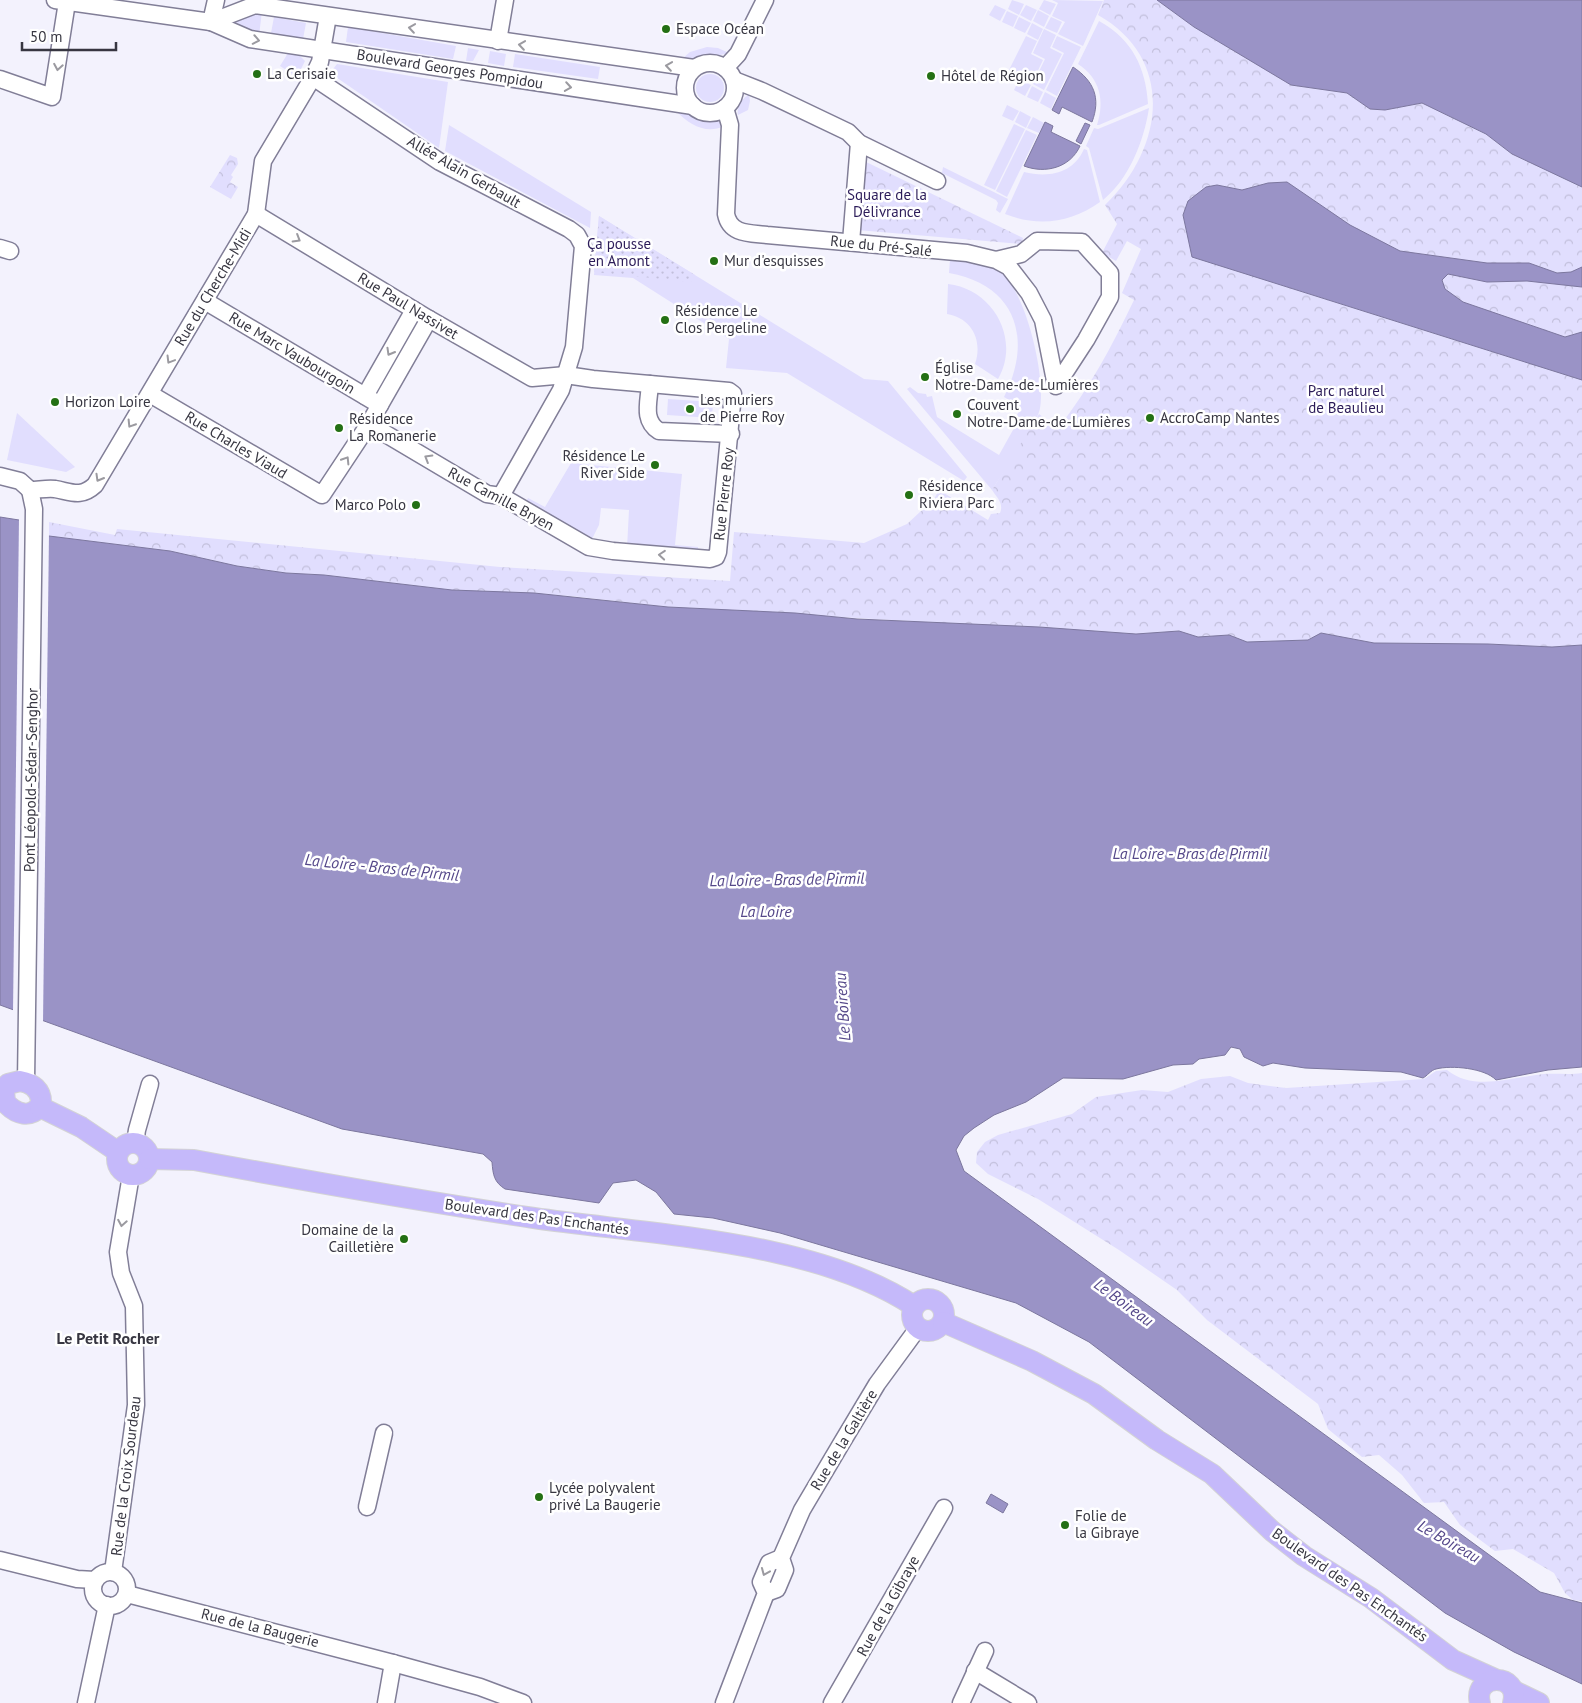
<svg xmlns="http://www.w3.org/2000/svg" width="1582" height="1703" font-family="'PT Sans',sans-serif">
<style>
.grass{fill:#e1defe}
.park{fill:url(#park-crowns)}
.garden{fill:url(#garden-dots)}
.water{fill:#9a93c6;stroke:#7c779e}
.pier{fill:#f3f2fd}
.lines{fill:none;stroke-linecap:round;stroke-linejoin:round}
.minor-casing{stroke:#817e97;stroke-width:19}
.major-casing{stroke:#d3d3d5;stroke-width:22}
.minor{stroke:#fff;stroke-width:16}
.major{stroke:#c5b9fa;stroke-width:20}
.oneway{stroke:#9b9aa0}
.poi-dot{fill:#247014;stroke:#fff;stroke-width:2}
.labels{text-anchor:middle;stroke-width:5;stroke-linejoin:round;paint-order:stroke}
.poi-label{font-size:15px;fill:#373641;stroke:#fff;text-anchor:start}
.street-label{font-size:15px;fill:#373641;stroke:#fff}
.park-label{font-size:15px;fill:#2c1c59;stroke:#fff}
.water-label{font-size:16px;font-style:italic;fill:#55488a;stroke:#fff}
.neighbourhood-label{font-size:16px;font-weight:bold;fill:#373641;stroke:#fff}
</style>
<defs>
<pattern id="park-crowns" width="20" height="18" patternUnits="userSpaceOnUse" patternTransform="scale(1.25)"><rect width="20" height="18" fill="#e1defe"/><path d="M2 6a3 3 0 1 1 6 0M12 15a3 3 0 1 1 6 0" fill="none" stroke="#c2bfdb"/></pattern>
<pattern id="garden-dots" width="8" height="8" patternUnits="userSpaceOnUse" patternTransform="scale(1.25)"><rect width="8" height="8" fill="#e1defe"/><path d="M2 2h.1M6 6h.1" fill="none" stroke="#c2bfdb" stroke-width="1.8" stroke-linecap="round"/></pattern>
</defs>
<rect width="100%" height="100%" fill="#f3f2fd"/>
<g class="grass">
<polygon points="1012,0 1024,4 1019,15 1008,9"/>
<polygon points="1044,0 1056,4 1050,15 1039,9"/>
<polygon points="1052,0 1103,1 1083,46 1058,34 1065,22 1052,16 1058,3"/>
<polygon points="995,5 1006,10 1000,21 989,15"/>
<polygon points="1026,5 1037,10 1031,21 1020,15"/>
<polygon points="1038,10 1049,16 1044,27 1033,21"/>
<polygon points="262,11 259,36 231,19"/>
<polygon points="1007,11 1018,16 1013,27 1002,22"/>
<polygon points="274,17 306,23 303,39 271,33"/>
<polygon points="1019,17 1031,23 1025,33 1014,28"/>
<polygon points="1051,17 1062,22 1057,33 1045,28"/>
<path d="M1099,21C1132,39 1146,68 1148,104L1099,125H1097C1105,101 1100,78 1078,64Z"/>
<polygon points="1032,23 1043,29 1038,40 1027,34"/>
<polygon points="348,27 456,46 453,59 346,42"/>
<polygon points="1044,29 1056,35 1050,48 1062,54 1044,90 1033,84 1045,59 1033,53"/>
<polygon points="1026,36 1037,41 1031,54 1043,60 1032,83 1008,72"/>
<polygon points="1057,36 1081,47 1057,96 1046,90 1064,53 1052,47"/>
<polygon points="707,47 718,48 729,53 694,61 682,59 690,52"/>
<polygon points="468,48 479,50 473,61 466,61"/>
<polygon points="490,51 506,54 504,66 488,63"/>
<polygon points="288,53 300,56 305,61 297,77 280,66"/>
<polygon points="515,54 600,67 598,79 513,67"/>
<polygon points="337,64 448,82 439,148 330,73"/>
<circle cx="710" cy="88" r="14"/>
<polygon points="1019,80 1031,85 1025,96 1014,90"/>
<polygon points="1032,86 1043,92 1038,102 1027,97"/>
<polygon points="1045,92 1056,98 1051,109 1040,103"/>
<path d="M749,95L750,101L748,110L738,115C736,109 742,97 749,95Z"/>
<polygon points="1007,105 1019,111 1013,121 1002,116"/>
<path d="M1149,108C1144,141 1129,179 1103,200L1089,148L1086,146L1094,128L1098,129Z"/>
<path d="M686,110C697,115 719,118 724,126C706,135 689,124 677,112Z"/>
<polygon points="1020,111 1031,117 1026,128 1015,122"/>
<polygon points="1033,117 1044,123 1039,133 1027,128"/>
<polygon points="1014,124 1025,129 995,190 984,185"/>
<polygon points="449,125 591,212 590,228 445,151"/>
<polygon points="1026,130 1037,135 1007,197 996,191"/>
<path d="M1084,149L1087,150L1100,202C1071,223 1038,227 1005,214L1024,172C1048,178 1073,174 1084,149Z"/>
<polygon points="943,167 1008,199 1000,213 996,210 998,203 996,200 942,173"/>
<polygon points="599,216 864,379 888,381 967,477 964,481 787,373 726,368 729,339 633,278 594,275"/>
<path d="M950,259C962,260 981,258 992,264C1024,280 1046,374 1040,408C1038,423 1002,474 992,490L907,389L910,387L918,393L926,394L927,397L932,396L937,417L999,455L1018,421L1015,419L1021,407L1004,397C1033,340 1017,285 949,273Z"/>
<path d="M948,284C993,289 1021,339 998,379L975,364C983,341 972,318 947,314Z"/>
<polygon points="668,399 713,402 712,418 667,415"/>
<polygon points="17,413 75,467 66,472 7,460"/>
<polygon points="571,463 682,474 675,545 698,547 698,554 627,548 629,510 601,508 599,525 591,541 526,502 528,498 545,507"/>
</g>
<g class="park">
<path d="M1104,0H1157L1194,27L1291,85L1347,93L1370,109L1385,110L1422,103L1486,134L1512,154L1582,187V645L1552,647L1488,644L1374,643L1321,633L1308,640L1247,642L1229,635L1198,637L1179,631L1136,634L668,607L571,596L452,590L324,575L286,573L237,566L170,551L49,536V522L115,535L117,529L500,567L730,581L734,532L864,543L907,524L934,499L939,490L988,520L991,514L1000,513C1004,503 997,498 992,490L1039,414L1058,428C1090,388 1112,346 1134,300L1122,293L1141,249L1127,241L1116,261L1102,253L1117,224L1105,205C1164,149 1176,59 1098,15Z"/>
<polygon points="230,155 237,158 238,164 231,175 233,177 230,182 238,187 231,199 210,187"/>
<polygon points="862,160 1023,238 1022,244 857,230"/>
<path d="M1447,1070C1474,1092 1512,1077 1544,1074C1557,1073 1569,1075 1582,1073V1601L1573,1600L1565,1593L1554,1573L1513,1549L1495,1551L1460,1525L1444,1502L1424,1503L1402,1475L1379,1455L1362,1457L1328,1429L1318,1404L1207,1320L1177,1290L1119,1250L1038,1199L988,1174L976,1163L977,1152L985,1142L998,1135L1072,1114L1096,1097L1142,1090L1168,1092L1201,1079L1230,1076L1248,1083L1286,1088L1424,1079L1436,1071Z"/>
</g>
<polygon class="garden" points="599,216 695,275 691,282 594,272"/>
<g class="water">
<polygon points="1157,0 1582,0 1582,187 1512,154 1486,134 1422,103 1385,110 1370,109 1347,93 1291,85 1194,27"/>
<path d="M1073,67C1094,81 1101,98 1092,122L1062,107L1059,114L1052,110Z"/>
<path d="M1045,122L1053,126L1051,132L1080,146C1070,168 1045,174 1024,166Z"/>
<polygon points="1085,123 1090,125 1081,144 1076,141"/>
<polygon points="1287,182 1350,225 1400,251 1487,263 1529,263 1557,273 1571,272 1582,267 1582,287 1527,281 1487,282 1448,274 1442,280 1445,289 1463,302 1565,337 1582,332 1582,380 1192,257 1183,215 1188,201 1206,187 1217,185 1242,190 1268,183"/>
<path d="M0,517L19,520L49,536L170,551L237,566L286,573L324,575L452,590L534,593L668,607L795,613L857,619L1039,627L1136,634L1179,631L1198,637L1229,635L1247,642L1308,640L1321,633L1374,643L1488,644L1552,647L1582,645V1067L1548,1070L1496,1080C1485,1068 1451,1065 1436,1069C1431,1070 1427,1076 1423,1078L1401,1072L1305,1068L1273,1063L1263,1066L1244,1057L1240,1049L1231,1047L1225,1055L1199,1059L1193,1064L1173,1065L1123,1079L1063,1078L1026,1102L994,1115L974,1128L964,1136L956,1150L964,1171L1540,1592L1582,1603V1684L1514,1652L1445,1613L1089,1342L1016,1303L780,1233L713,1218L674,1214L656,1192L636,1180L613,1183L599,1203L505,1189C494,1182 493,1175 492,1162L483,1154L342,1129L0,1005Z"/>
<polygon points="991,1494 1008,1504 1003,1513 986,1503"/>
</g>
<polygon class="pier" points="19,518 49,533 43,1023 13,1012"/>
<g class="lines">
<defs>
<g id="minor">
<polyline points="55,0 211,22 250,39 693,106"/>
<polyline points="211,22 255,5 694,68"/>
<polyline points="211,22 216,0"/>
<polyline points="498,41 505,0"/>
<circle cx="710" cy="88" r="25"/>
<polyline points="725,68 738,54 765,0"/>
<polyline points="313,77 440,162 569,229 577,235 583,246 574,347 561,390 501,496"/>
<polyline points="0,79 52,97 67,2"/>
<polyline points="734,80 762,91 848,132 859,143 937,181"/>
<path d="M725,108L730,125L726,214C730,235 750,233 767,235L967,253L996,260L1009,267L1029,293L1043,320L1056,386L1086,340L1110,297V273L1082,242L1037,241L1021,254L996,260"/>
<polyline points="256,214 429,319 532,378 566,375 593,379 729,391 733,394 718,552 716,557 710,559 613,551 589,547 501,496 487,494 369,424"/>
<polyline points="851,242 859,143"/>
<polyline points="0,248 10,251"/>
<polyline points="204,303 210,304 380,405"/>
<path d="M650,384C649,402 642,420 659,431L731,434"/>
<polyline points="150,394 322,495 369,424 429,319"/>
<polyline points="365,396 414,310"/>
<polyline points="0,476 20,481 30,490"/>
<path d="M30,490C38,490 47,488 55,489C72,492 81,498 95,485L256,214L263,161L313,77L320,62L328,16"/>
<polyline points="26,1082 34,509 30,490"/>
<polyline points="135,1143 137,1130 150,1084"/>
<polyline points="367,1507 384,1433"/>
<polyline points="0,1560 77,1579 95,1580"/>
<polyline points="113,1572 136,1405 134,1306 121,1273 118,1252 131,1175"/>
<circle cx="110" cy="1589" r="17"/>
<polyline points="766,1593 777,1589 785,1570 781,1558 802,1510 841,1444 877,1384 918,1328"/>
<polyline points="127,1594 393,1663 480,1687 523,1703"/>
<polyline points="975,1671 1028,1703"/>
<polyline points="86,1703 107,1605"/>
<polyline points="386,1703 393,1663"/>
<polyline points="724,1703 766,1593 761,1582 769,1563 781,1558"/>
<polyline points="832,1703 944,1508"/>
<polyline points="961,1703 985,1651"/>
</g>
<g id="major">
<path d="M20,1081C32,1083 42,1090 41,1104C32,1120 15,1114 5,1102L4,1090L8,1084Z"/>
<polyline points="40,1107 81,1127 118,1152"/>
<circle cx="133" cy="1159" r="16"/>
<path d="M150,1159L194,1160C307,1181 420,1201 534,1218C652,1235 814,1240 914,1306"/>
<circle cx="928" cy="1315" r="16"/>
<polyline points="943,1322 1032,1361 1094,1394 1157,1440 1212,1474 1272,1531 1304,1556 1371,1598 1453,1660 1495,1679"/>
<polyline points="1514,1691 1539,1703"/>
<path d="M1480,1703C1472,1673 1521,1672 1513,1703"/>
</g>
</defs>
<use href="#minor" class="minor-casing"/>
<use href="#major" class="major-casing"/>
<use href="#minor" class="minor"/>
<use href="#major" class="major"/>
</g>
<defs><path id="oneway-chevron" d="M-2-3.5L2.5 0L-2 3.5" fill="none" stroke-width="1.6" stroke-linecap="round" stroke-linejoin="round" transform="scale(1.25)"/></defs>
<g class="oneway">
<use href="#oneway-chevron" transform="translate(412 28) rotate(-172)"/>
<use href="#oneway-chevron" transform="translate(256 40) rotate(11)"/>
<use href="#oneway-chevron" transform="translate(522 45) rotate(-172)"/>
<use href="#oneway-chevron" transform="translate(669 66) rotate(-172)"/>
<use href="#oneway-chevron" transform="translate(58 67) rotate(100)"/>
<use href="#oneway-chevron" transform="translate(568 87) rotate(9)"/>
<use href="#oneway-chevron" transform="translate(297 239) rotate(31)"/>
<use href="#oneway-chevron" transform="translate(390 352) rotate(120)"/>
<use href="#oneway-chevron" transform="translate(170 360) rotate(121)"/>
<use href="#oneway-chevron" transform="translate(131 424) rotate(122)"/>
<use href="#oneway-chevron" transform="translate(428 458) rotate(-149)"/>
<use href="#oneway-chevron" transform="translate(346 460) rotate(-58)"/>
<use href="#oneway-chevron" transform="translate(99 478) rotate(120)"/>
<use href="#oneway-chevron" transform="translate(662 555) rotate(-175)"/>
<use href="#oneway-chevron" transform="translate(122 1223) rotate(100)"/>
<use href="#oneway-chevron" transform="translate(765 1572) rotate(113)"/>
</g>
<g class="poi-dot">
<circle cx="666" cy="29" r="5"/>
<circle cx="257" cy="74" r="5"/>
<circle cx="931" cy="76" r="5"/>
<circle cx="714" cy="261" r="5"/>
<circle cx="665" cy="320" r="5"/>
<circle cx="925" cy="377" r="5"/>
<circle cx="55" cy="402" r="5"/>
<circle cx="690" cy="409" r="5"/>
<circle cx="957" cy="414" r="5"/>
<circle cx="1150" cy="418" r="5"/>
<circle cx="339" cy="428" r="5"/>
<circle cx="655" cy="465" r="5"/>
<circle cx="909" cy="495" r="5"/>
<circle cx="416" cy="505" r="5"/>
<circle cx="404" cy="1239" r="5"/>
<circle cx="539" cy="1497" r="5"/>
<circle cx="1065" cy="1525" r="5"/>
</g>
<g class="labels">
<g class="poi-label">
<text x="676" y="34">Espace Océan</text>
<text x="267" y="79">La Cerisaie</text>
<text x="941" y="81">Hôtel de Région</text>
<text x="724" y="266">Mur d'esquisses</text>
<text x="675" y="316">Résidence Le<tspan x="675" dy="17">Clos Pergeline</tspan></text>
<text x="935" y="373">Église<tspan x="935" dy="17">Notre-Dame-de-Lumières</tspan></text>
<text x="700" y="405">Les muriers<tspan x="700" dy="17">de Pierre Roy</tspan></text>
<text x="65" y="407">Horizon Loire</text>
<text x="967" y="410">Couvent<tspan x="967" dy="17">Notre-Dame-de-Lumières</tspan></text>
<text x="1160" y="423">AccroCamp Nantes</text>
<text x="349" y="424">Résidence<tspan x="349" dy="17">La Romanerie</tspan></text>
<text x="645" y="461" text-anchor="end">Résidence Le<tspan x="645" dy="17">River Side</tspan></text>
<text x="919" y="491">Résidence<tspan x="919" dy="17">Riviera Parc</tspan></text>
<text x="406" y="510" text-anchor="end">Marco Polo</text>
<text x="394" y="1235" text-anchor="end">Domaine de la<tspan x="394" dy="17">Cailletière</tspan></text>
<text x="549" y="1493">Lycée polyvalent<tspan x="549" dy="17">privé La Baugerie</tspan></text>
<text x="1075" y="1521">Folie de<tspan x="1075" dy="17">la Gibraye</tspan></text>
</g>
<g class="street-label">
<text transform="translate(450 69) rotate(9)" y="5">Boulevard Georges Pompidou</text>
<text transform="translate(464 172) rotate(30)" y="5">Allée Alain Gerbault</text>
<text transform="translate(881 246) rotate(6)" y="5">Rue du Pré-Salé</text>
<text transform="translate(213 287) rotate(-59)" y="5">Rue du Cherche-Midi</text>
<text transform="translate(408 306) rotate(31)" y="5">Rue Paul Nassivet</text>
<text transform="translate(292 353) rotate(31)" y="5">Rue Marc Vaubourgoin</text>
<text transform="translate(236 445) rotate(31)" y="5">Rue Charles Viaud</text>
<text transform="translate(724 494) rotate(-84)" y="5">Rue Pierre Roy</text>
<text transform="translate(501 499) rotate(28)" y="5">Rue Camille Bryen</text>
<text transform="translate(31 780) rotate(-89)" y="5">Pont Léopold-Sédar-Senghor</text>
<text transform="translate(537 1217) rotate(8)" y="5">Boulevard des Pas Enchantés</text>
<text transform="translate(844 1440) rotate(-59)" y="5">Rue de la Galtière</text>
<text transform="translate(126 1476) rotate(-83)" y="5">Rue de la Croix Sourdeau</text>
<text transform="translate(1350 1585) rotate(35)" y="5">Boulevard des Pas Enchantés</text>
<text transform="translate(888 1606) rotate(-61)" y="5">Rue de la Gibraye</text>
<text transform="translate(260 1628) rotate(14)" y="5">Rue de la Baugerie</text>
</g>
<g class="park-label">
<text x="887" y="200">Square de la<tspan x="887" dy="17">Délivrance</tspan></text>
<text x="619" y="249">Ça pousse<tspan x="619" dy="17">en Amont</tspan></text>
<text x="1346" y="396">Parc naturel<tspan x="1346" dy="17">de Beaulieu</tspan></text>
</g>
<g class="water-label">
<text x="1190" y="859">La Loire - Bras de Pirmil</text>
<text transform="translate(382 867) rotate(6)" y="6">La Loire - Bras de Pirmil</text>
<text transform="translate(787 879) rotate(-1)" y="6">La Loire - Bras de Pirmil</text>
<text x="766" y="917">La Loire</text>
<text transform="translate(842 1007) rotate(-94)" y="6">Le Boireau</text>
<text transform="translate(1124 1302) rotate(36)" y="6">Le Boireau</text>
<text transform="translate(1449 1541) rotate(30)" y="6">Le Boireau</text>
</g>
<g class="neighbourhood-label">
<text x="108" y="1344">Le Petit Rocher</text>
</g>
</g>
<path d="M22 42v8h94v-8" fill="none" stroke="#373641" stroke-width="2.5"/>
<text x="30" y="42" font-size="15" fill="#373641" stroke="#ffffff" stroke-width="4" paint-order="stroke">50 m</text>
</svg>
